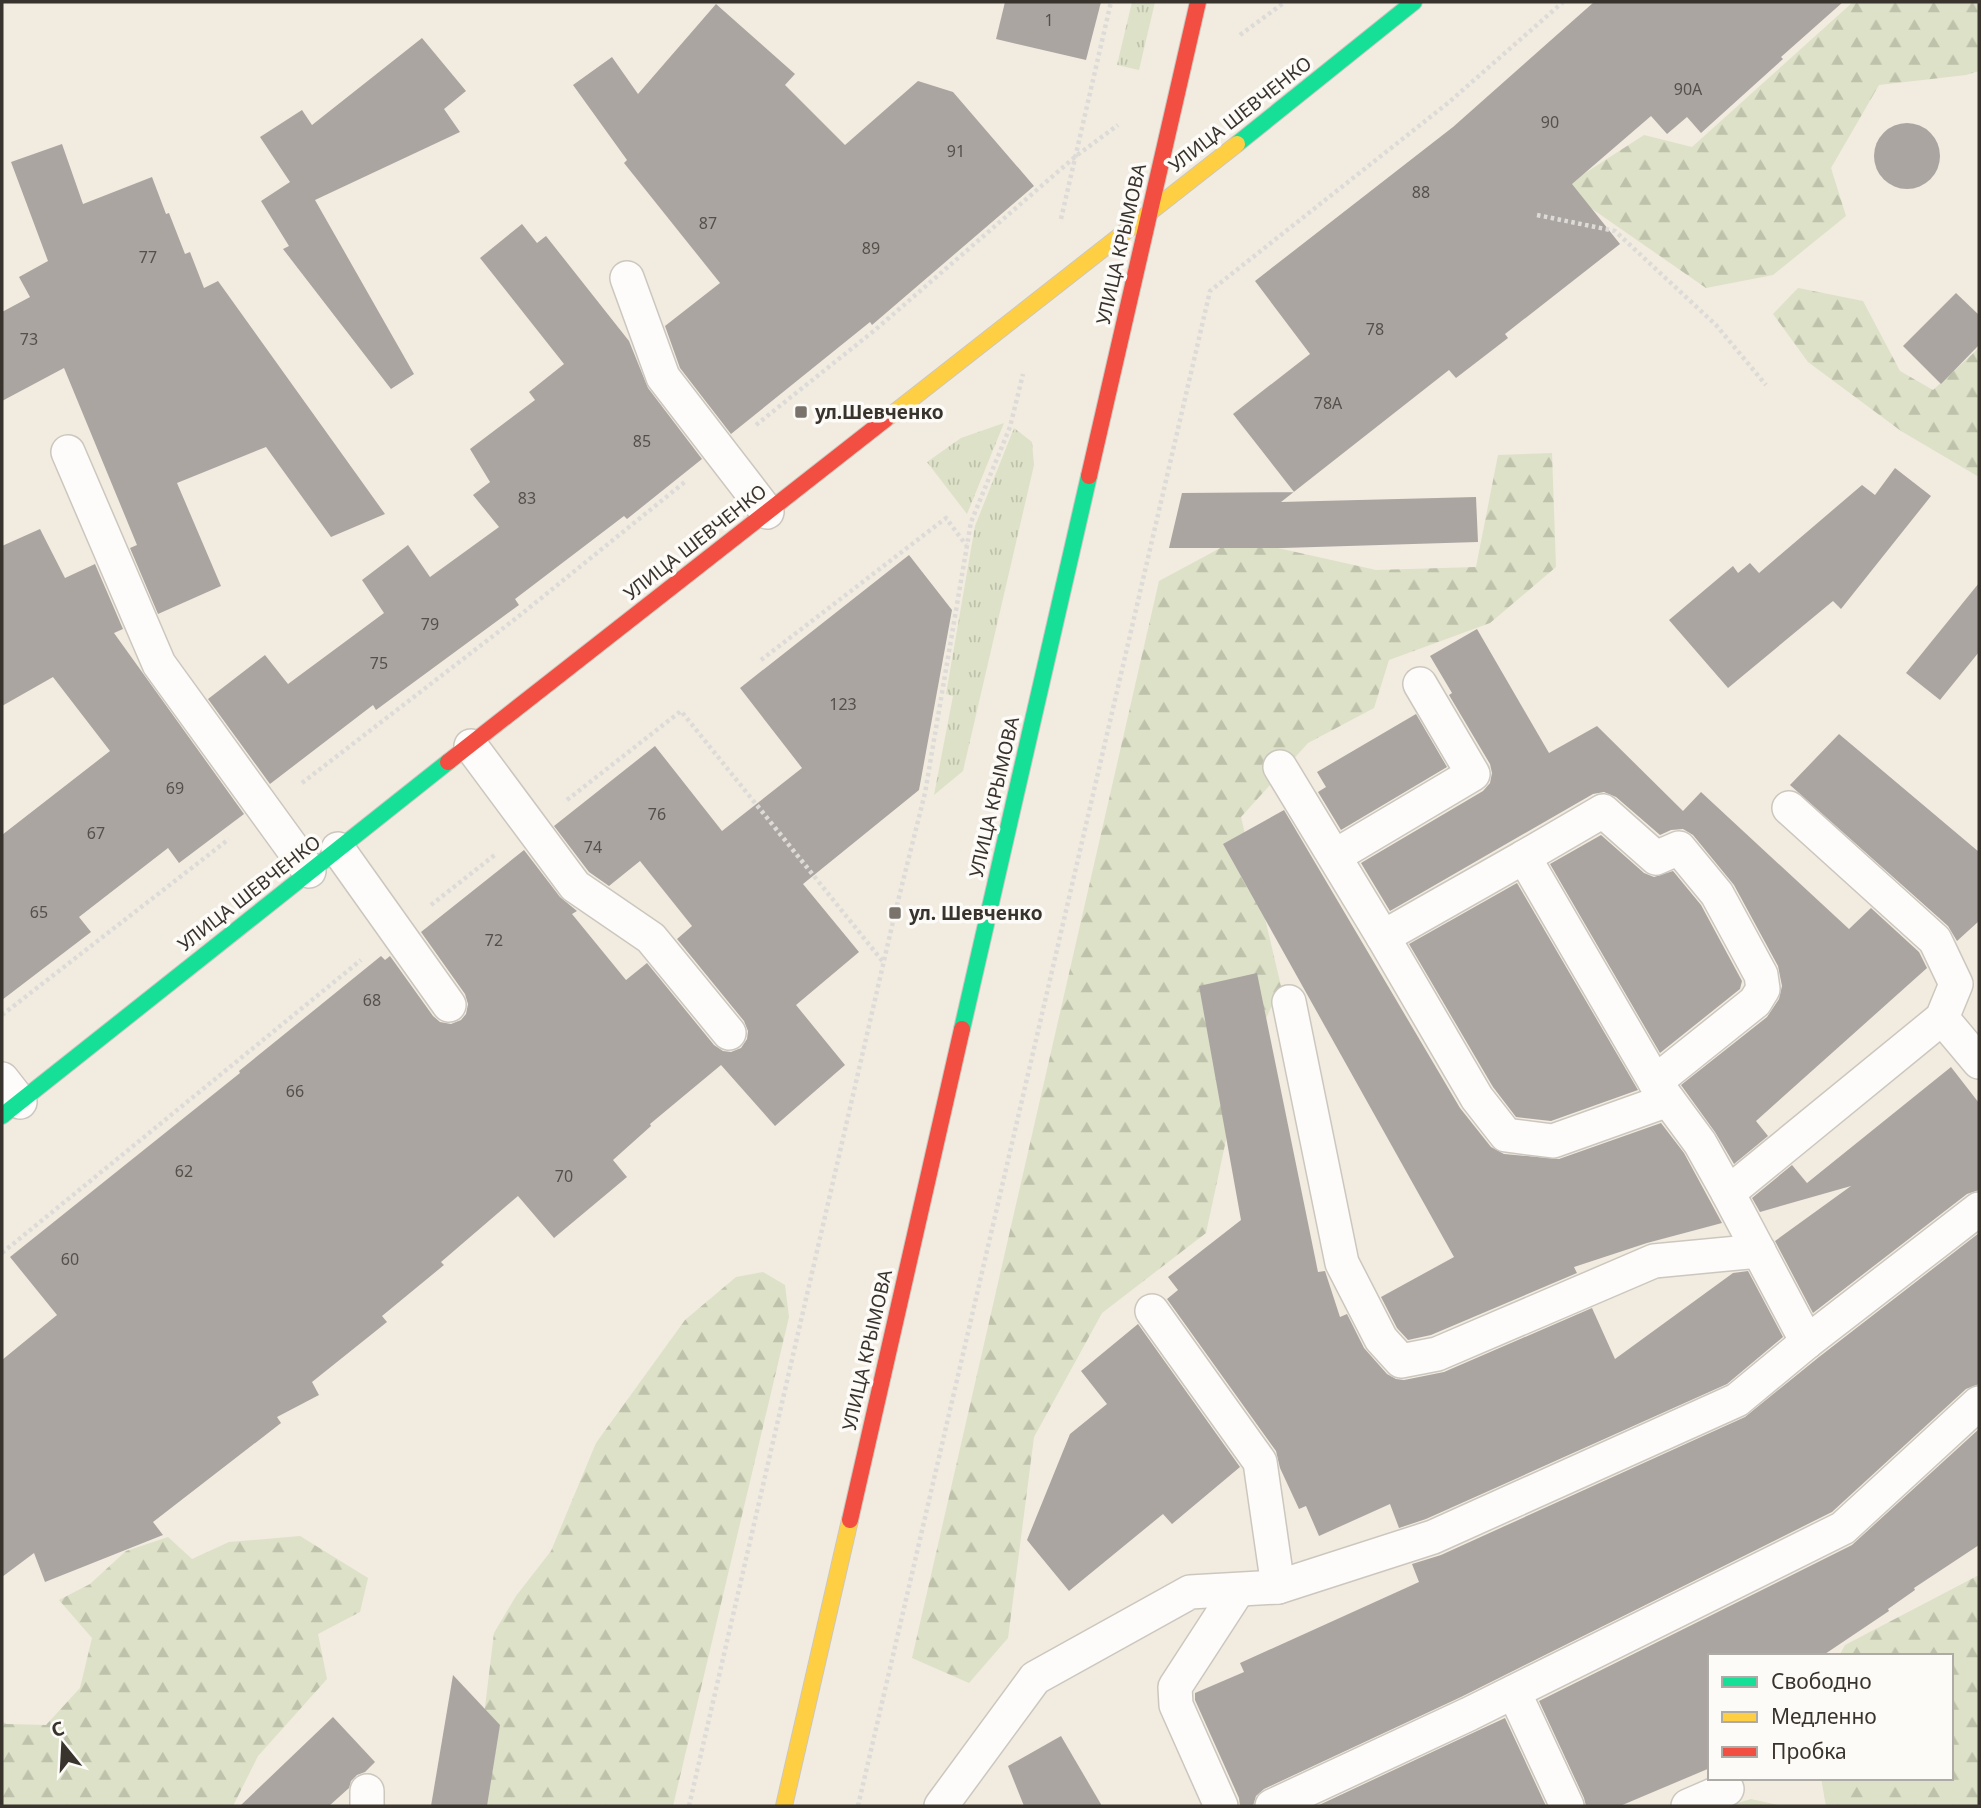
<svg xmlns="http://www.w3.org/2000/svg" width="1981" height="1808" font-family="'Noto Sans',sans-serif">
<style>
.grass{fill:url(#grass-tufts)}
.forest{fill:url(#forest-firs)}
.building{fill:#aba5a2}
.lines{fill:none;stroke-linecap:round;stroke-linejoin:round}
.lane-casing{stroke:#ccc7be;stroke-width:36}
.fast-casing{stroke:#ccc7be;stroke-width:18}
.slow-casing{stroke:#ccc7be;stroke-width:18}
.jam-casing{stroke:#ccc7be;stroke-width:18}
.path{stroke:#dddbd8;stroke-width:4.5;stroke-dasharray:3.5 3.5;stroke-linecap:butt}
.lane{stroke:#fdfcfa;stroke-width:33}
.fast{stroke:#16e098;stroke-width:16}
.slow{stroke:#ffcf43;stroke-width:16}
.jam{stroke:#f24e42;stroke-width:16}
.poi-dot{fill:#79736b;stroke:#fdfbf7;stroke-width:2.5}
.labels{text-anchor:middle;stroke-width:7;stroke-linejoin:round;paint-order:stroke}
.number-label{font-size:16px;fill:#55504a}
.street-label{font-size:19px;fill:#38332c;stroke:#fdfbf7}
.poi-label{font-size:19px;font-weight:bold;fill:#38332c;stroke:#fdfbf7;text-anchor:start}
</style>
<defs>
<pattern id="grass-tufts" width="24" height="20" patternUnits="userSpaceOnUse" patternTransform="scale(1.75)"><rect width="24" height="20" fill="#dde1c7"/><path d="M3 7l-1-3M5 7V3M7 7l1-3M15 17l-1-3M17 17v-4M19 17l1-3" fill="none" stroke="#bec2ab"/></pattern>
<pattern id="forest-firs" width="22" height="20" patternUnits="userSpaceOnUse" patternTransform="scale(1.75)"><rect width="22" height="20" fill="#dde1c7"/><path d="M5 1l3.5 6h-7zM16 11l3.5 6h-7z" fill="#bec2ab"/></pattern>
</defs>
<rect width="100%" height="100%" fill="#f2ebe0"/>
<g class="grass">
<polygon points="1132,2 1155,2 1139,70 1117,65"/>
<polygon points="1004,423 967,514 927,462 961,438"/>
<polygon points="1014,428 1032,442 1034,465 963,771 934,795 953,696 946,694 975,526"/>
</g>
<g class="forest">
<polygon points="1853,2 1979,2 1979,71 1966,75 1879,85 1831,168 1846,216 1773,275 1706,288 1562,188 1644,135 1692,147"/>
<polygon points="1798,288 1863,301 1900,371 1933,390 1979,348 1979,477 1901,431 1808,362 1773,314"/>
<polygon points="1552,453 1556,567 1490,623 1389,660 1374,708 1308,743 1241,817 1281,986 1240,1075 1206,1233 1102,1313 1034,1437 1008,1638 969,1683 912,1658 1159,581 1237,539 1376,570 1476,567 1498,455"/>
<polygon points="763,1272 785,1285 789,1317 673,1806 476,1806 477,1773 494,1633 516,1596 551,1551 596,1443 685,1320 736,1277"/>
<polygon points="300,1536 368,1578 360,1612 318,1634 327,1679 258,1756 233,1806 2,1806 2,1721 6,1724 46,1725 80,1688 92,1638 59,1600 90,1584 126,1551 168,1537 192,1559 229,1542"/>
<polygon points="1979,1575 1979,1806 1826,1806 1821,1778 1951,1778 1951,1656 1839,1656 1845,1645"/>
<polygon points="1751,1799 1782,1806 1728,1806"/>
</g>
<g class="building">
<polygon points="1005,2 1101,2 1086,60 996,39"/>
<polygon points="1594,2 1843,2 1781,57 1783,59 1701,133 1687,117 1667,134 1651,116 1572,184 1620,244 1505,334 1508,338 1456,378 1449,370 1281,502 1476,497 1478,542 1283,548 1169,548 1182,493 1294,492 1233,414 1310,354 1255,281 1453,127"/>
<polygon points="716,4 795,74 785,85 845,145 918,81 953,92 1034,186 872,325 870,322 731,434 680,368 665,326 720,283 624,163 627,160 573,85 612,57 638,94"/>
<polygon points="422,38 466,91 444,109 460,132 315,200 414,374 391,389 283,249 289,246 261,201 290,182 260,137 302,110 312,125"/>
<circle cx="1907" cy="156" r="33"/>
<polygon points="62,144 83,204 152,177 166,214 169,213 185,254 190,252 204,288 218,281 385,514 331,537 266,447 177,483 221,586 158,614 130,548 137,545 64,368 2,401 2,312 30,297 19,277 48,261 11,162"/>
<polygon points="522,224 537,243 546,236 629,341 648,388 702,459 627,519 624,516 515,599 519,605 376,710 373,705 270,784 208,699 265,655 288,684 384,613 362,580 408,545 430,577 499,527 473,495 490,482 470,449 535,400 529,392 564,364 480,258"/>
<polygon points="1956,293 1979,315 1979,345 1941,384 1903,346"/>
<polygon points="1895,468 1931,496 1841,609 1833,601 1728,688 1669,620 1733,566 1738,573 1750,563 1759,573 1862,485 1875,495"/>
<polygon points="40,529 65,578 95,564 123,629 114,633 244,814 179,863 168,848 79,917 91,932 2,1000 2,835 110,751 53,677 2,706 2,546"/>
<polygon points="909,555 952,610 919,790 803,884 859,952 796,1005 845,1065 775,1126 721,1065 650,1124 651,1126 613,1160 627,1177 554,1238 518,1196 441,1262 444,1265 382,1316 387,1322 312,1382 319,1395 277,1417 281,1423 153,1522 163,1535 45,1582 34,1553 2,1577 2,1360 57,1315 10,1257 240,1073 239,1071 381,956 385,960 390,956 433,1016 440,1022 451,1024 461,1020 466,1014 468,1004 465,994 421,932 524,850 560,897 577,911 572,914 626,980 647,963 714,1045 723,1051 731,1052 741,1048 747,1039 748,1031 744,1021 677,939 692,926 640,861 609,886 589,872 554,826 655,746 722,831 802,768 740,688"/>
<polygon points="1979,583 1979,652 1940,700 1906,673"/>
<polygon points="1477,629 1549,753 1597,726 1683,811 1701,792 1849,929 1871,908 1919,952 1927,968 1756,1121 1768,1136 1734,1164 1715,1132 1681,1085 1767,1017 1779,999 1782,986 1778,966 1734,885 1693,835 1683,829 1671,830 1660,835 1616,797 1604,792 1593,794 1390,911 1361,863 1483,791 1490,783 1492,773 1490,764 1449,695 1452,693 1430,656"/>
<polygon points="1416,714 1447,767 1341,830 1318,792 1326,787 1317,772"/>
<polygon points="1839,734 1979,852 1979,921 1957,941 1948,926 1790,785"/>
<polygon points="1284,810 1460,1108 1491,1147 1504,1154 1559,1159 1661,1123 1684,1153 1722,1223 1647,1243 1574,1267 1577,1273 1431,1335 1408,1340 1397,1328 1381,1297 1454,1257 1223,844"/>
<polygon points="1601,835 1644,873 1654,877 1673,871 1701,905 1742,981 1740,989 1660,1053 1550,864"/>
<polygon points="1517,883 1638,1090 1551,1121 1516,1117 1493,1087 1409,944"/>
<polygon points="1257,973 1318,1272 1325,1271 1340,1317 1347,1314 1364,1348 1387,1374 1396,1379 1404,1380 1444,1372 1592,1308 1615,1359 1733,1273 1748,1271 1783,1337 1727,1384 1426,1519 1399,1528 1390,1504 1319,1536 1306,1506 1299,1509 1280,1468 1276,1451 1167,1299 1178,1290 1168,1277 1241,1220 1199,986"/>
<polygon points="1951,1067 1979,1103 1979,1190 1967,1194 1813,1313 1775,1241 1851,1186 1760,1212 1752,1198 1792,1165 1807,1183"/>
<polygon points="1979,1233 1979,1384 1966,1389 1832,1512 1461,1697 1264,1789 1256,1796 1253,1806 1240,1806 1239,1798 1195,1700 1195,1693 1244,1672 1240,1663 1419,1582 1412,1564 1441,1555 1745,1417 1819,1357"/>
<polygon points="1138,1324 1240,1467 1172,1524 1163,1514 1069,1591 1027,1540 1070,1434 1107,1404 1081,1371"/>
<polygon points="1979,1429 1979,1545 1914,1588 1915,1590 1888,1609 1889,1611 1822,1656 1710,1656 1710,1768 1620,1806 1586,1806 1584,1798 1539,1701 1852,1545"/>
<polygon points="453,1675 500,1725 487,1806 431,1806"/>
<polygon points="333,1717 375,1762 365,1772 357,1775 351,1781 349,1788 329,1806 240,1806"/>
<polygon points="1505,1718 1546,1806 1317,1806 1477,1731"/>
<polygon points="1061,1736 1102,1806 1024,1806 1008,1766"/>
</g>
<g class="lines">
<defs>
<g id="lane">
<polyline points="627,278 663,377 767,512"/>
<polyline points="68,452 159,664 309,871"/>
<polyline points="471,746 575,886 651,938 729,1033"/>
<polyline points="1280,767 1383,937 1524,857 1655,1082 1700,1143 1728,1193 1942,1018 1956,984 1935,940 1789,808"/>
<polyline points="338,849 449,1005"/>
<polyline points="1335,856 1473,774 1420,684"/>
<polyline points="1524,857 1603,811 1656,858 1679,848 1717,894 1761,975 1763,989 1755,1002 1655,1082"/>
<polyline points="1383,937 1477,1098 1506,1135 1553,1141 1668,1100"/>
<polyline points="1289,1002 1342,1263 1381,1339 1401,1361 1437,1354 1654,1261 1759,1251"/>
<polyline points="1942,1018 1979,1062"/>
<polyline points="2,1079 20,1102"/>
<polyline points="1728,1193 1807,1342"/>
<polyline points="1152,1311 1260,1462 1278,1587"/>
<polyline points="1514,1692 1567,1806"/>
<polyline points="367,1806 367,1791"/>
<polyline points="941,1806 1035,1678 1190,1592 1278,1587 1433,1537 1737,1400 1807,1342 1979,1209"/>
<polyline points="1221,1806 1176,1705 1175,1687 1238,1590"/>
<polyline points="1272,1806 1469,1714 1843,1528 1979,1403"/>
<polyline points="1688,1806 1727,1789"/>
</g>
<g id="fast">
<polyline points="1237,144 1414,2"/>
<polyline points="962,1029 1089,476"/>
<polyline points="2,1116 448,762"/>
</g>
<g id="slow">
<polyline points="886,419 1237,144"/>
<polyline points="784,1806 850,1520"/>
</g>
<g id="jam">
<polyline points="1089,476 1198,2"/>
<polyline points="448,762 886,419"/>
<polyline points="850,1520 962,1029"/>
</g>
</defs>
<use href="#lane" class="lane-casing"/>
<use href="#fast" class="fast-casing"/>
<use href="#slow" class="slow-casing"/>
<use href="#jam" class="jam-casing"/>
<g class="path">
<polyline points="1240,35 1285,2"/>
<polyline points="1537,215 1615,231 1716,325 1766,385"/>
<polyline points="1061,219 1111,2"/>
<polyline points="756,425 875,330 1076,156 1118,125"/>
<polyline points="761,660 946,518 966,545"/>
<polyline points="302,783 519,616 686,481"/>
<polyline points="567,800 681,711 884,963"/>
<polyline points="431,905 496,854"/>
<polyline points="2,1015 229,839"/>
<polyline points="2,1253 361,960"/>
<polyline points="689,1806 895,913 925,793 971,522 1010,427 1023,374"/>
<polyline points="858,1806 1210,291 1448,103 1563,2"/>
</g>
<use href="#lane" class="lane"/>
<use href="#fast" class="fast"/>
<use href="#slow" class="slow"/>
<use href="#jam" class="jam"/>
</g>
<g class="poi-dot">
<rect x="794" y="405" width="14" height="14" rx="3.5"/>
<rect x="888" y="906" width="14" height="14" rx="3.5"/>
</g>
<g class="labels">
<g class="number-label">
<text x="1049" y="26">1</text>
<text x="1688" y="95">90А</text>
<text x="1550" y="128">90</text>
<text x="956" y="157">91</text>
<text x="1421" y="198">88</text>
<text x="708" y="229">87</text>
<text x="871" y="254">89</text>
<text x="148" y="263">77</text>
<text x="1375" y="335">78</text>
<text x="29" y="345">73</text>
<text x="1328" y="409">78А</text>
<text x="642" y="447">85</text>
<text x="527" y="504">83</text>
<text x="430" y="630">79</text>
<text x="379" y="669">75</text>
<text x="843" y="710">123</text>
<text x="175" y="794">69</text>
<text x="657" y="820">76</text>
<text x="96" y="839">67</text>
<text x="593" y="853">74</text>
<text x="39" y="918">65</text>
<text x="494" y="946">72</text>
<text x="372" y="1006">68</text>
<text x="295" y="1097">66</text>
<text x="184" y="1177">62</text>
<text x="564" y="1182">70</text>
<text x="70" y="1265">60</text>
</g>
<g class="street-label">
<text transform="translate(1240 114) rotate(-38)" y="7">УЛИЦА ШЕВЧЕНКО</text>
<text transform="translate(1121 244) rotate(-77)" y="7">УЛИЦА КРЫМОВА</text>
<text transform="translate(695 542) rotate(-38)" y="7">УЛИЦА ШЕВЧЕНКО</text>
<text transform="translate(994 797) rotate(-77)" y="7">УЛИЦА КРЫМОВА</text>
<text transform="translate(249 893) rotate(-38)" y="7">УЛИЦА ШЕВЧЕНКО</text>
<text transform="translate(867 1350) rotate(-77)" y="7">УЛИЦА КРЫМОВА</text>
</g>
<g class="poi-label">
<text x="815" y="419">ул.Шевченко</text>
<text x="909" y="920">ул. Шевченко</text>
</g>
</g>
<rect width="1981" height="1808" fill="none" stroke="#38332c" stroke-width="7"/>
<rect x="1708" y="1654" width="245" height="126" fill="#fdfbf7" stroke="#aeaba6" stroke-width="2"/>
<rect x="1722" y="1677" width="35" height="10" fill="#16e098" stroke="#aeaba6" stroke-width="2"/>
<text x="1771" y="1689" font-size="21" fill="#38332c">Свободно</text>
<rect x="1722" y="1712" width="35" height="10" fill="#ffcf43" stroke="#aeaba6" stroke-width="2"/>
<text x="1771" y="1724" font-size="21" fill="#38332c">Медленно</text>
<rect x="1722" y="1747" width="35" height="10" fill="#f24e42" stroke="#aeaba6" stroke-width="2"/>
<text x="1771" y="1759" font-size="21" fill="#38332c">Пробка</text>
<g transform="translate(63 1745) rotate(342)" stroke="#fdfbf7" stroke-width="5" paint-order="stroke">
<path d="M0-5L12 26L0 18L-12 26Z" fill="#38332c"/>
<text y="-10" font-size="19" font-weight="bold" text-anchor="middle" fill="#38332c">С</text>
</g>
</svg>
